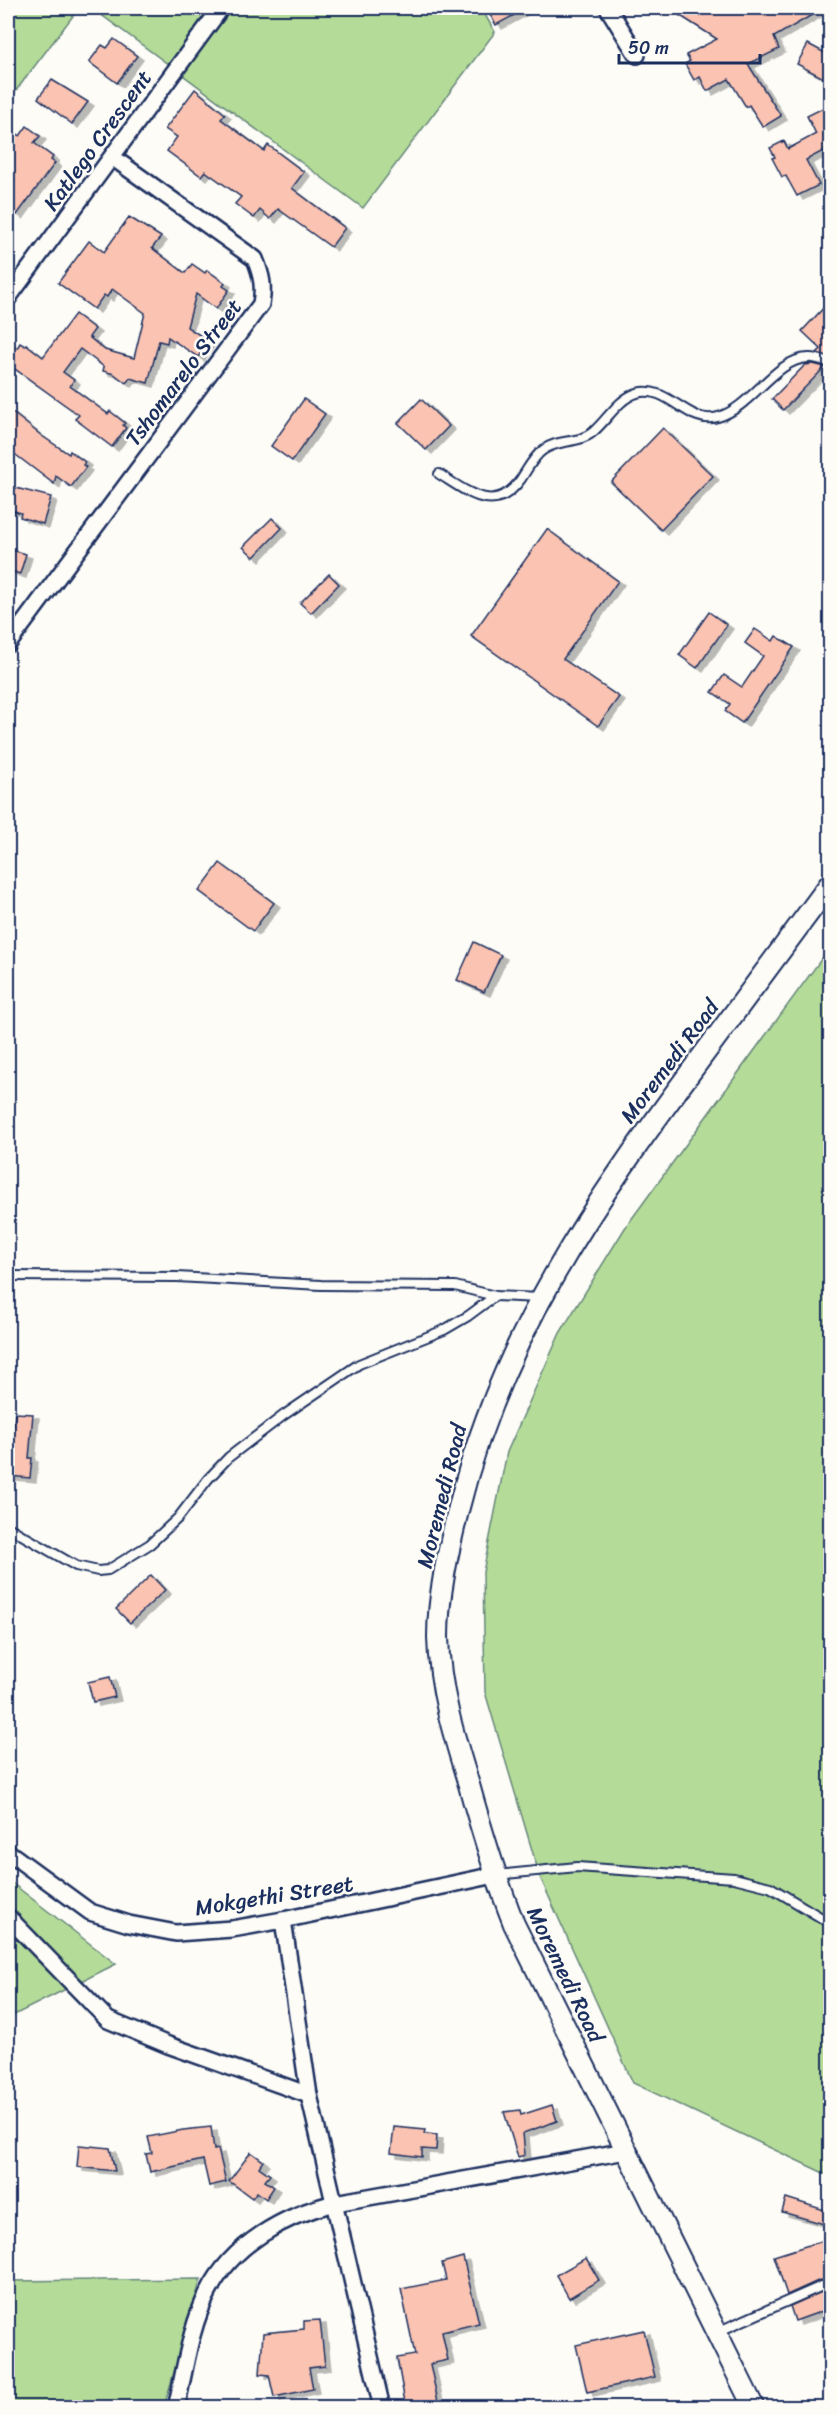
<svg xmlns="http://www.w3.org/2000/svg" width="838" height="2415" font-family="Sriracha,sans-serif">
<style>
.green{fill:#b4dc98;stroke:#68867b;stroke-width:1.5}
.building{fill:#fbc3b1;stroke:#1b2f5e;stroke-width:1.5;filter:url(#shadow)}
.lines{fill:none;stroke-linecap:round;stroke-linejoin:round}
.service-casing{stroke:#1b2f5e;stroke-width:12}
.minor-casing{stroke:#1b2f5e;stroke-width:20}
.tertiary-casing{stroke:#1b2f5e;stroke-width:24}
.service{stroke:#fdfcf7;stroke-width:8}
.minor{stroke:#fdfcf7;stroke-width:15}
.tertiary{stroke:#fdfcf7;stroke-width:20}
.labels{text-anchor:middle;stroke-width:5;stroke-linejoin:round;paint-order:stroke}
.street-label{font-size:22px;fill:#1b2f5e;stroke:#fdfcf7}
</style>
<defs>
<filter id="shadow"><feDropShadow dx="6" dy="4" stdDeviation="0" flood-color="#0004"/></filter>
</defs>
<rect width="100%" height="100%" fill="#fdfcf7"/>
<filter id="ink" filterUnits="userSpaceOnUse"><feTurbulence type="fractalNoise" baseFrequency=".0167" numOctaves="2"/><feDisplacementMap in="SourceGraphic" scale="12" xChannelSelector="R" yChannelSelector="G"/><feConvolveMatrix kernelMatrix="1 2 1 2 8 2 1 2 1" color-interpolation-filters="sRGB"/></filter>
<g filter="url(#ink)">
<g class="green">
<polygon points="8,8 79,8 8,101"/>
<polygon points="92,8 185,8 196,15 202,8 481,8 495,32 363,208"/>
<polygon points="830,947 830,2176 633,2083 540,1877 485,1692 483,1572 507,1452 560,1333 625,1228"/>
<polygon points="8,1880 116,1964 8,2018"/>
<polygon points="201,2279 164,2407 8,2407 8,2281"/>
</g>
<g class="building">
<polygon points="486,8 527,8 496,25"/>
<polygon points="668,8 824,8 774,37 779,49 748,64 781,116 763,127 749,105 746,107 729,79 707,91 700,77 694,80 685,64 690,61 686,55 717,39"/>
<polygon points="114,39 137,56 117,83 89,62 102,45 107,48"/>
<polygon points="808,44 831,56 831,82 797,64"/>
<polygon points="52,80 88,102 72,124 38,98"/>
<polygon points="195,89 225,114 221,119 264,151 268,145 304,172 292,188 345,228 331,247 278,209 270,219 260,210 254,218 235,204 241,197 205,171 201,176 167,151 177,137 165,129"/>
<polygon points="831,104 831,160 825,150 806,160 819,185 797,196 786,176 782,177 772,158 775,157 770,148 784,141 788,149 816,134 807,116"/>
<polygon points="27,126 40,136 34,143 53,157 51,160 55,163 17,215 8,208 8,191 15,180 8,175 8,127 20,136"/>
<polygon points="129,217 161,237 152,248 185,273 192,264 205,273 207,270 225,283 223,286 229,290 216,309 196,294 187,327 209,341 198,357 168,337 167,343 159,341 148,383 130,378 126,383 114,374 103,371 104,367 80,349 63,372 74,380 70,386 108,414 110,411 125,423 123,425 126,428 112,447 75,419 79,415 8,364 8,341 17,348 20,343 25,346 26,344 43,357 75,314 95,329 89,337 105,350 134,358 145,313 112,289 107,297 104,295 94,309 58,283 89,241 104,252"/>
<polygon points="831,300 831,357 817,353 821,349 802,331"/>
<polygon points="813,364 825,367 783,410 772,399 805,365"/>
<polygon points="304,399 325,414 292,461 271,446"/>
<polygon points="421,399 449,426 426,450 398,423"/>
<polygon points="8,409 42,436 69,454 70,451 85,462 83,465 86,467 71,487 56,476 54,484 8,449"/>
<polygon points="663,428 713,476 661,530 611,482"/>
<polygon points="8,486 51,497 43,524 20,517 21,513 8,509"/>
<polygon points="272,518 282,528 254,557 243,547"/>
<polygon points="547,529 618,581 563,659 619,697 598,726 471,636"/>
<polygon points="8,549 26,554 20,574 8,570"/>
<polygon points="329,574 339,584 311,613 300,603"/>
<polygon points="709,612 727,625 697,668 679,655"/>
<polygon points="755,629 773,641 776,636 794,647 742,723 725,711 730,704 712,692 724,675 742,687 763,656 745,643"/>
<polygon points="220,863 274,903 253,931 199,891"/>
<polygon points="474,942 501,955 484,992 457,980"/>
<polygon points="15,1413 33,1414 29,1458 32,1458 30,1478 9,1476"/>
<polygon points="151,1575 165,1590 130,1623 116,1609"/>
<polygon points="110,1677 115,1697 93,1702 88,1682"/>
<polygon points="552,2105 557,2121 523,2133 525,2155 518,2157 504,2112 520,2110 521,2115"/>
<polygon points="211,2127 214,2150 218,2149 226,2182 209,2186 203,2160 150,2172 146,2154 152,2153 148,2137 183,2130"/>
<polygon points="394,2127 425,2130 424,2134 437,2135 436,2150 422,2149 422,2157 391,2153"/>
<polygon points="79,2145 110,2148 115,2171 77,2167"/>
<polygon points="251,2152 263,2161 259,2167 270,2175 265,2181 274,2187 266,2199 257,2192 252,2198 229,2181"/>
<polygon points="786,2198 831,2212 831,2226 782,2212"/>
<polygon points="831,2238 831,2308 795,2321 790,2306 824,2291 828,2284 825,2281 820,2280 787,2295 774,2256"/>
<polygon points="463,2257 479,2323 442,2332 448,2360 430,2364 439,2406 406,2408 397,2358 415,2355 401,2289 446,2280 442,2263"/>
<polygon points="586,2258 599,2280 569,2298 556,2275"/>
<polygon points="320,2320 325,2366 309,2368 313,2389 274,2397 269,2375 260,2374 263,2333 304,2329 304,2321"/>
<polygon points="644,2330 655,2377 587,2392 576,2345"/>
</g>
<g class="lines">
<defs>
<g id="service">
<path d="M439,474C468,492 495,516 521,479C527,470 534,456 543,450C557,439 579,444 593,432C608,419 618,399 637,393C668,384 688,426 718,417C751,408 775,359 808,358C815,357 824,361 830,363"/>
<polyline points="8,1276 177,1277 321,1285 455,1286 495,1296 540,1298"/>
<polyline points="8,1527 76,1566 98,1571 108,1570 150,1544 178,1518 208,1479 229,1457 284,1415 359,1364 444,1330 468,1316 495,1296"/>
<polyline points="496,1875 577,1867 734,1878 770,1887 830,1923"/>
<polyline points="717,2332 822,2286"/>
</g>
<g id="minor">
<polyline points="608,8 637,55"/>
<polyline points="8,298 221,8"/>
<path d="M8,644L261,304C264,287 262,276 255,259L112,157"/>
<polyline points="8,1852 90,1912 129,1924 176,1933 232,1929 283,1920 495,1875"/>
<polyline points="8,1917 108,2020 168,2045 309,2095"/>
<polyline points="283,1920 309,2095 382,2408"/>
<path d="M176,2408C185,2370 190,2327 208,2293C232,2244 285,2215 335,2203L626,2151"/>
</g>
<path id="tertiary" d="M754,2408L514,1924C496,1878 482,1832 469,1785C454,1737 439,1688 438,1637C438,1595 448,1552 458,1511C500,1338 594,1202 698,1062C742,1003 786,943 830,884"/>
</defs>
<use href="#service" class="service-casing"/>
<use href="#minor" class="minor-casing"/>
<use href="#tertiary" class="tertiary-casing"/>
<use href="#service" class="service"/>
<use href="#minor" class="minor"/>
<use href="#tertiary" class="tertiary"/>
</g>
</g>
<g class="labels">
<g class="street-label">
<text transform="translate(97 140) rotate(-54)" y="8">Katlego Crescent</text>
<text transform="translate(183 372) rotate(-53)" y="8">Tshomarelo Street</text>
<text transform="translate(669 1061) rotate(-53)" y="8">Moremedi Road</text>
<text transform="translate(441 1496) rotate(-76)" y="8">Moremedi Road</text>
<text transform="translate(274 1895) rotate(-9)" y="8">Mokgethi Street</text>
<text transform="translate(566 1974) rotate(64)" y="8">Moremedi Road</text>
</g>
</g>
<rect width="838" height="2415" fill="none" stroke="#fdfcf7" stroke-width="30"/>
<rect x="15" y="15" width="808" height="2385" fill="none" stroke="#1b2f5e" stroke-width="2" filter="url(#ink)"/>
<path d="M619 54v9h141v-9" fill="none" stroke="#1b2f5e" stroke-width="3"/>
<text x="628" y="54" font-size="18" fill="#1b2f5e" stroke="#fdfcf7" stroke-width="4.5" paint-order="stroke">50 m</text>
</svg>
